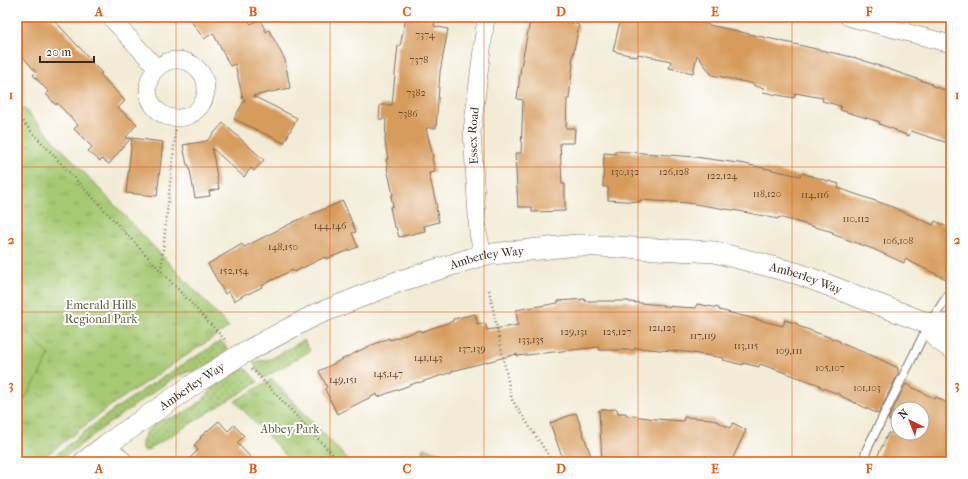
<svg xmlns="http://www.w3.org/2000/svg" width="968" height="479" font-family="'IM FELL French Canon',serif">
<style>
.grass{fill:url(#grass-dots);stroke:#707a48}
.park{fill:url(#park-tufts);stroke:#707a48}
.pitch{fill:#a6c973;stroke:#707a48}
.building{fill:#d79b5c}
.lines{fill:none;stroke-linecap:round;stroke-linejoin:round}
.service-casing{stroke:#7b6e5e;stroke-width:10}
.minor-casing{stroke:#7b6e5e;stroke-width:18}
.tertiary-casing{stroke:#7b6e5e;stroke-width:22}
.path{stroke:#7b6e5e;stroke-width:2.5;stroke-dasharray:1 3;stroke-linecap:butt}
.service{stroke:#fff;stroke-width:8}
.minor{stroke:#fff;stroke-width:17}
.tertiary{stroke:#fff;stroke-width:21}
.grid{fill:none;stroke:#e8590c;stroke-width:1;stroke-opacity:0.55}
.labels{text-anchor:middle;stroke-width:4;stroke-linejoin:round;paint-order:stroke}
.number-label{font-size:10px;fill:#62462e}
.street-label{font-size:12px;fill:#3b2a1e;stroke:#fff}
.park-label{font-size:12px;fill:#5b5a38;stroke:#fff}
.neatline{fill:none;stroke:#e8590c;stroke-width:1.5}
.grid-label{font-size:13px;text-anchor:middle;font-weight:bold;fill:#e8590c}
</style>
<defs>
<pattern id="grass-dots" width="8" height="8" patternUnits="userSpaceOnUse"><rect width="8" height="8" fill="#a6c973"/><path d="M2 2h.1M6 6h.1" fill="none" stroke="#88a35e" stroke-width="1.8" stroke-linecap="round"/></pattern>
<pattern id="park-tufts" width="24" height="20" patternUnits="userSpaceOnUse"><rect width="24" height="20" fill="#a6c973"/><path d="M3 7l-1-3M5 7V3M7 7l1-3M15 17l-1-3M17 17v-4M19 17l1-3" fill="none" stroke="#88a35e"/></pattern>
</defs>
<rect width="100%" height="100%" fill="#fff"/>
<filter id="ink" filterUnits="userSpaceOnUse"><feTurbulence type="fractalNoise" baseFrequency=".025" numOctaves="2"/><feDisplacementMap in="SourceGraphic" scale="8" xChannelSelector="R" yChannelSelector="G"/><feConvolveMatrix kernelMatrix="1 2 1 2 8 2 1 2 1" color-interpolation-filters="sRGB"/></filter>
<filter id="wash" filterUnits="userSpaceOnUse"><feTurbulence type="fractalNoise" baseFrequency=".012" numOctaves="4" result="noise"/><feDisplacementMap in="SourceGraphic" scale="16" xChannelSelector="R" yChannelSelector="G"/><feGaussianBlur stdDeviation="0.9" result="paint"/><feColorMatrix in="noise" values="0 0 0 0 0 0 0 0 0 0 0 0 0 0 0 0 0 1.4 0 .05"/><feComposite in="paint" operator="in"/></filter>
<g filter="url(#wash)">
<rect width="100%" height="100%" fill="#f2ebd5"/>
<g class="grass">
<polygon points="304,340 310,351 264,378 255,366 254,362 271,359"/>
<path d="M221,341L230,352L197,371H191L182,374L172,379L101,429L58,462H47C69,444 91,426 115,409C149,385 185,363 221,341Z"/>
<polygon points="244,367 258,382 146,451 142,449 142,442 146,432 157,421 179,416 202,401 217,384"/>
</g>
<g class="park">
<polygon points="17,101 229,327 110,406 38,462 17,462"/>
<polygon points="272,379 350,462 292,462 235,401"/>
</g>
<g class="pitch">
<path d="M17,320L49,355C40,374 30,392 17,409Z"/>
<polygon points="423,448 461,459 460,462 419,462"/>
</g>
<g id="blocks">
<g class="building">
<polygon points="17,17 51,17 92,61 91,62 102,73 100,74 125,101 118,108 137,124 125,138 131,138 109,164 102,159 100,161 88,151 92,147 74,129 78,125 57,103 56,105 46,94 49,92 33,75 36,72 17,50"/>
<polygon points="188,17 245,17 251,24 260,19 266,32 269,30 285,60 290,88 253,96 297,118 284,143 234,119 245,99 243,99 235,64 230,66 213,33 204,39"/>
<polygon points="406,17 416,17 435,20 434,26 448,29 440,72 436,128 426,128 433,157 432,158 435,172 429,173 437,208 436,208 439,222 424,226 425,231 399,237 396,227 394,227 390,207 393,206 391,196 393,195 387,168 388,168 386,159 388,159 385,142 386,119 379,119 380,105 392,105 398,45 400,46"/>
<polygon points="531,17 546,17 579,25 573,55 572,63 573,63 569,99 567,99 566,128 575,128 574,143 560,143 562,184 565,184 565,211 532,212 532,207 518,207 515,153 521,153 523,100 517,99 521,66"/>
<polygon points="621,17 674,17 856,58 932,84 932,86 951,92 951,144 911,131 909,136 896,131 896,130 879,124 880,122 840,110 841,106 822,101 823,98 795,93 794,98 763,92 764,88 754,86 754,84 712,75 697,55 693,73 669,68 671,61 638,54 637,57 613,51"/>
<polygon points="223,123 264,160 254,171 251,168 244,177 212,148 219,189 209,191 210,196 195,198 189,165 187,165 183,145 207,141"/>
<polygon points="132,138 163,142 157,196 126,193"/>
<polygon points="615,151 695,157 745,164 800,176 801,173 839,184 838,188 890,206 933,225 935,221 951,229 951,269 946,279 905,259 904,263 873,249 832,234 833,232 779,217 778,219 739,211 688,203 640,200 640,202 608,200 608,187 603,187 604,153 615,154"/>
<polygon points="343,201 356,232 352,233 358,247 326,259 325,257 294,272 292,270 261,286 262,287 248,294 247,293 234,301 229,291 225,294 208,264 242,244 244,247 298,220"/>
<polygon points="585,299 585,301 629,301 629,302 663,305 663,306 696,308 697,304 719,308 719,310 783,326 785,320 798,324 798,326 840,341 840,343 873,356 898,368 898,374 878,414 841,396 841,395 820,387 820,385 760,364 759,367 743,363 743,365 723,360 724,358 686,352 635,348 635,350 599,350 599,347 517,356 517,354 452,371 452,372 418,383 418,382 378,397 377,394 337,414 325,389 327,387 319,371 365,348 389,338 390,340 420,330 421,332 453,321 453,319 475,314 478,325 485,323 487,330 518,325 516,310 558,303 558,301"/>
<polygon points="906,384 935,399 936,397 951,405 951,462 875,462 888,433 922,433 922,409 898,409 898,424 888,419"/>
<polygon points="617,409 618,413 626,413 626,415 656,419 683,421 684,417 712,419 730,428 733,423 746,430 731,462 602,462 599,410"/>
<polygon points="576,413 593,462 564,462 550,423"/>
<polygon points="219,421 228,431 234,425 244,436 237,443 255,462 186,462 198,450 194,445 201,438 200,437"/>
</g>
</g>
</g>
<g filter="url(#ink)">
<use href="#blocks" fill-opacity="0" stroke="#7b6e5e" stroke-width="1"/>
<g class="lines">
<defs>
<polyline id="service" points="863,462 867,449 929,324 951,291"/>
<g id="minor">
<polyline points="110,17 157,68"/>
<polyline points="848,17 951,44"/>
<circle cx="177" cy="89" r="29"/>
<path id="s1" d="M483,255L478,233L472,131L486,17"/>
<polyline points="106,445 125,462"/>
</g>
<g id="tertiary">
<polyline points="929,324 938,339 951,348"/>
<path id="s2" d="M84,462L106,445L200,380L240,355L313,316L397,282L483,255L577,245L715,252L799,274L929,324H948L951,325"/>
</g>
</defs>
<use href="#service" class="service-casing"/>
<use href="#minor" class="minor-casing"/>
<use href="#tertiary" class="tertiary-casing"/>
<g class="path">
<polyline points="17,116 227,342"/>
<polyline points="161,270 177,118"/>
<polyline points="489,290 512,400 553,462"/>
<polyline points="252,369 340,462"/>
</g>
<use href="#service" class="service"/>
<use href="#minor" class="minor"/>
<use href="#tertiary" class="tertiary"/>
</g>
</g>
<path class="grid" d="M176,17V462M330,17V462M484,17V462M638,17V462M792,17V462M17,167H951M17,312H951"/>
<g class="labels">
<g class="number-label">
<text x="425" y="38">7374</text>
<text x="419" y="63">7378</text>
<text x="416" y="96">7382</text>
<text x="408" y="117">7386</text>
<text x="625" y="175">130,132</text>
<text x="674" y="175">126,128</text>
<text x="722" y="179">122,124</text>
<text x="767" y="197">118,120</text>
<text x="815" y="198">114,116</text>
<text x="856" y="222">110,112</text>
<text x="330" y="229">144,146</text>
<text x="898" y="244">106,108</text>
<text x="283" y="250">148,150</text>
<text x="234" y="274">152,154</text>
<text x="662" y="331">121,123</text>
<text x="574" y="335">129,131</text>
<text x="617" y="335">125,127</text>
<text x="703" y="339">117,119</text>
<text x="531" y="343">133,135</text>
<text x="746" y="349">113,115</text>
<text x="472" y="352">137,139</text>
<text x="789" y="354">109,111</text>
<text x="428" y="361">141,143</text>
<text x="830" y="371">105,107</text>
<text x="388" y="377">145,147</text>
<text x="343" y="383">149,151</text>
<text x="867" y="391">101,103</text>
</g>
<g class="street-label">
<text dy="4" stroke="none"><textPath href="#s1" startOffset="120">Essex Road</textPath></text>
<text dy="4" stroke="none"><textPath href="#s2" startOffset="456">Amberley Way</textPath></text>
<text dy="4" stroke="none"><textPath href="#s2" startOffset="780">Amberley Way</textPath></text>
<text dy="4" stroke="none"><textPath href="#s2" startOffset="132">Amberley Way</textPath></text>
</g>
<g class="park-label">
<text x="101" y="309">Emerald Hills<tspan x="101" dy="14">Regional Park</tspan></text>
<text x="290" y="433">Abbey Park</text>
</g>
</g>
<rect width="968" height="479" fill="none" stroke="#fff" stroke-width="44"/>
<g transform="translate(910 421) rotate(317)"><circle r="19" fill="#ffffff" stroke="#b1aaa5"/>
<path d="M0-3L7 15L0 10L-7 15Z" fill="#c8321e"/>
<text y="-6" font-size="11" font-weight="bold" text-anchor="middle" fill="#3b2a1e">N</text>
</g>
<path d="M40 56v6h54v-6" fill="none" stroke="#3b2a1e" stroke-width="2"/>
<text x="46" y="56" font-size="12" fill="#3b2a1e" stroke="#ffffff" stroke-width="3" paint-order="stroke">20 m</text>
<rect x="22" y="22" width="924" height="435" class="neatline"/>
<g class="grid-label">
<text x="99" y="16">A</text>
<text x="253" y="16">B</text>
<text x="407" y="16">C</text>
<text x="561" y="16">D</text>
<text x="715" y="16">E</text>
<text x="869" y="16">F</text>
<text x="11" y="99">1</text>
<text x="957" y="99">1</text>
<text x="11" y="244">2</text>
<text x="957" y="244">2</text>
<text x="11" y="389">3</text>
<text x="957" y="389">3</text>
<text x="99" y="473">A</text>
<text x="253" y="473">B</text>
<text x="407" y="473">C</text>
<text x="561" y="473">D</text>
<text x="715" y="473">E</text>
<text x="869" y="473">F</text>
</g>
</svg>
